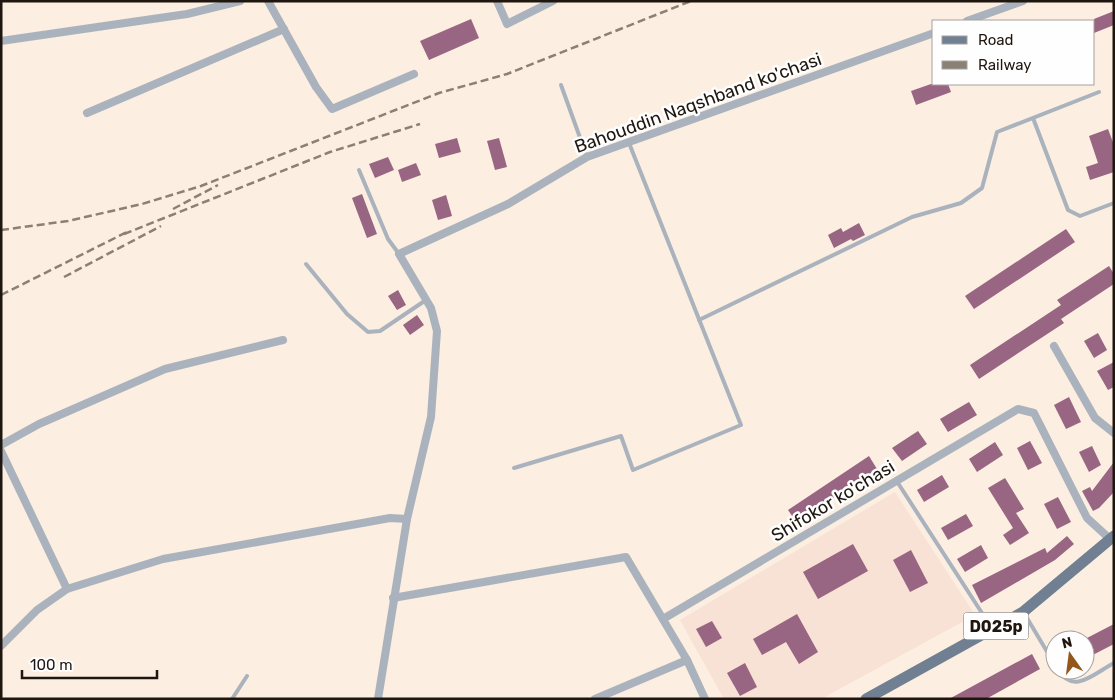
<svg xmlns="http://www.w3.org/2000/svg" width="1115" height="700" font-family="Rubik,sans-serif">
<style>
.medical{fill:#f8e1d5}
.building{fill:#986582}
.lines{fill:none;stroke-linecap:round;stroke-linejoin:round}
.service{stroke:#aab3bd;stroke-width:4}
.minor{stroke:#aab3bd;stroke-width:8}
.primary{stroke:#707f92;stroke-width:11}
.rail{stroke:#8b8075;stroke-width:2.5;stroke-dasharray:8 4;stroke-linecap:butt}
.labels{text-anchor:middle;stroke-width:5;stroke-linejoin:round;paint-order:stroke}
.shield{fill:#fefefe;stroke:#625c57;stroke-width:1}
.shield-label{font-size:16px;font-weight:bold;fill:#1f170f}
.street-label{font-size:18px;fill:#1f170f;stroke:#fefefe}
</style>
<rect width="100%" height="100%" fill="#fceee0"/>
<polygon class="medical" points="895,492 975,615 821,699 724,699 680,620"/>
<g class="building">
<polygon points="1114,11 1114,25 1094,33 1094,19"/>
<polygon points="471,19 479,38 429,60 420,41"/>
<polygon points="931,84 948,84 951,92 916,105 911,91"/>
<polygon points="1108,129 1114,145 1114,172 1090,180 1086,167 1098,163 1089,136"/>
<polygon points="457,138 461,152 439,158 435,144"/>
<polygon points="499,138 507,167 495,170 487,141"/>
<polygon points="388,157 394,170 375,178 369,164"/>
<polygon points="416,163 421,175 402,182 398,170"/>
<polygon points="362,194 377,234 367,238 352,198"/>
<polygon points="446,195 452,216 438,220 432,200"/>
<polygon points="859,223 865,235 853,241 851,239 834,248 828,235 841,228 843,232"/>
<polygon points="1066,229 1075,242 974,309 965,296"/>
<polygon points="1109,266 1114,274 1114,284 1061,319 1064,323 979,379 970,365 1061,305 1057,300"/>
<polygon points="398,290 406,305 397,310 388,296"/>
<polygon points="417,315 424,325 410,335 403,325"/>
<polygon points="1098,333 1107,350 1094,358 1084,341"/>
<polygon points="1114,362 1114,387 1108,390 1097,371"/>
<polygon points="1069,397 1081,422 1066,429 1054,405"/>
<polygon points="969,402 977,415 948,432 940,419"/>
<polygon points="918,431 927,444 902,461 892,448"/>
<polygon points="1030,441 1042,463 1028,470 1017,448"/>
<polygon points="995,442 1003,455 977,472 969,459"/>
<polygon points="1092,446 1101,465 1089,472 1079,452"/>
<polygon points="869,456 877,469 797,523 788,510"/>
<polygon points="1114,462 1114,492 1099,508 1093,511 1082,491 1090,487 1092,491"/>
<polygon points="942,475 949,487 924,502 917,490"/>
<polygon points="1005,478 1024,509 1016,513 1029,533 1010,545 1003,535 1013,528 988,488"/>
<polygon points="1058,497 1071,522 1057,529 1044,504"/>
<polygon points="966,514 973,526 948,540 941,528"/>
<polygon points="1067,536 1074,544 1055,560 981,603 972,585 1045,548 1047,553"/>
<polygon points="853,544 868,571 818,599 803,572"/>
<polygon points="981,545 988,558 965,572 957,559"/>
<polygon points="911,550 928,583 910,592 893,560"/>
<polygon points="797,614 818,652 799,664 786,642 762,655 753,639"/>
<polygon points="712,621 722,638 706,647 696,629"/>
<polygon points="1114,624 1114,644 1085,659 1085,639"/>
<polygon points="1032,654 1040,669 986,699 949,699"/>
<polygon points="745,663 757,687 740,696 727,673"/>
</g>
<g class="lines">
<g class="service">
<polyline points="561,85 587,157"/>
<polyline points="1033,118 1068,210 1080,216 1114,203"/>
<polyline points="359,170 388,239 399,254"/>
<polyline points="306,264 347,314 368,332 380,331 426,300"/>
<polyline points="699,320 912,217 961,203 982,188 997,132 1099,92"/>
<polyline points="514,468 621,436 633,470 741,425 629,143"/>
<polyline points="896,480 991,627"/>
<polyline points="1024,613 1055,665"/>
<path d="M1058,670C1074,695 1093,674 1114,663"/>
<polyline points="232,699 247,676"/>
</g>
<g class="minor">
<polyline points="268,1 316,87 332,109 414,74"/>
<polyline points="497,1 507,24 553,1"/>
<polyline points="967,21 1023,1"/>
<polyline points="1,41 187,14 240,1"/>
<polyline points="87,113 284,29"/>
<polyline points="1054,346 1095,418 1114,433"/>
<polyline points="1,445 39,424 165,369 283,340"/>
<polyline points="1,451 67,589"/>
<polyline points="393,598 626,557 687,660 705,699"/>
<polyline points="663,619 1018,409 1034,413 1087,518 1110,539"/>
<polyline points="1,646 37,610 67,589 163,559 390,518 407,519"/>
<polyline points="378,699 407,519 431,417 437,331 431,308 399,254 508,204 587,157 934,33"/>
<polyline points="595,699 687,660"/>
</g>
<polyline class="primary" points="866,699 1023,612 1114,536"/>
<g class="rail">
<polyline points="173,209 218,185"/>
<polyline points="1,230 68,221 142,204 201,186 439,93 507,74 691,1"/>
<polyline points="124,234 330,152 420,124"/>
<polyline points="64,277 161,226"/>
<polyline points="1,295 129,231"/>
</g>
</g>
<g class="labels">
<rect class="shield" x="963.5" y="612.5" width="65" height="27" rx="4"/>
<g class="shield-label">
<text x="996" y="632">D025p</text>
</g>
<g class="street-label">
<text transform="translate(698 103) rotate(-20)" y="6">Bahouddin Naqshband ko'chasi</text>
<text transform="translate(833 501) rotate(-31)" y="6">Shifokor ko'chasi</text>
</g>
</g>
<rect width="1115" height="700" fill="none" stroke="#1f170f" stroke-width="5"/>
<rect x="932" y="20" width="162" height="65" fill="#fefefe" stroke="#a5a29e"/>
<rect x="942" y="36" width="25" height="8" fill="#707f92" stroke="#a5a29e"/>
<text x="978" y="45" font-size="15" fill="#1f170f">Road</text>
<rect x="942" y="61" width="25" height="8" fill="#8b8075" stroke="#a5a29e"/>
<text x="978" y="70" font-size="15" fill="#1f170f">Railway</text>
<g transform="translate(1070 655) rotate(346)"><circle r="24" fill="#fefefe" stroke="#a5a29e"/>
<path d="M0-4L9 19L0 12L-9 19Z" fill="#94571b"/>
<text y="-8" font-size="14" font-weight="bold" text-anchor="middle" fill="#1f170f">N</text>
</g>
<path d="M22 670v8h135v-8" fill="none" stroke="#1f170f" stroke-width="2.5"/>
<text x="30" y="670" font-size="15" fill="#1f170f" stroke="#fefefe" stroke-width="4" paint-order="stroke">100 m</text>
</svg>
